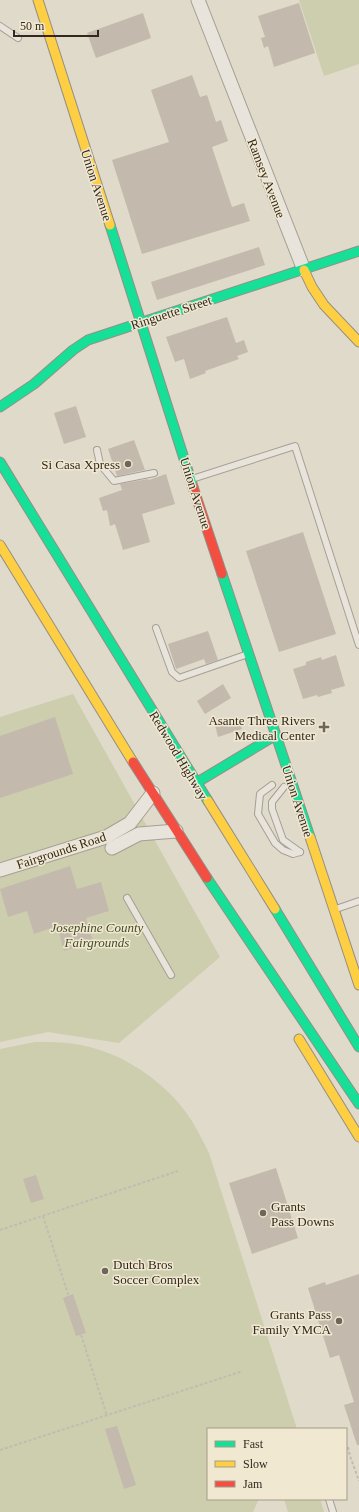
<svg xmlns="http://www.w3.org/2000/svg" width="359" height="1512" font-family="Georgia,serif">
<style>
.green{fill:#cdceae}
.building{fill:#c3b9ac}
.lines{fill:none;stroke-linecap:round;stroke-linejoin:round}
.lane-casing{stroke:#a59f94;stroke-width:8}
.street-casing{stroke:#a59f94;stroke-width:15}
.fast-casing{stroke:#958f84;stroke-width:11}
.slow-casing{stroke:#958f84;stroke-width:11}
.jam-casing{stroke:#958f84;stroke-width:11}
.path{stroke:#c1bcb3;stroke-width:2;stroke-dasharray:3 2;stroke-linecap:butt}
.lane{stroke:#e8e4db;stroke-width:6}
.street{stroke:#e8e4db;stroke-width:13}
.fast{stroke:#16e098;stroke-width:9}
.slow{stroke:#ffcf43;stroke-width:9}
.jam{stroke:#f24e42;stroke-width:9}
.poi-dot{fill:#6f665a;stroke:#f0e8d1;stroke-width:1.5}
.labels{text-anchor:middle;stroke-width:3;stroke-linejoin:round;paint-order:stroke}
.street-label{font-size:13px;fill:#32281e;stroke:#f0e8d1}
.poi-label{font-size:13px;fill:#32281e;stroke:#f0e8d1;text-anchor:end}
.park-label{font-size:13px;font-style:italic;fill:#424c27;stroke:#f0e8d1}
</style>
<rect width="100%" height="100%" fill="#e0daca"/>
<g class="green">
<polygon points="299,0 359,0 359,64 324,76"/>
<polygon points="73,694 220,957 119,1043 48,1032 0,1042 0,717"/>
<path d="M35,1042C48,1042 61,1042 75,1044C119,1050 166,1081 190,1118C197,1129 203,1141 209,1153L297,1429H208V1499H259L253,1512H0V1049Z"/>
<polygon points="284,1499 320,1499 324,1512 288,1512"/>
</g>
<g class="building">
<polygon points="299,3 315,53 274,67 268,46 264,48 261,38 265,37 258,16"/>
<polygon points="143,13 151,38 96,58 87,33"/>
<polygon points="192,75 200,97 207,95 216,122 221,120 228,141 212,147 232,207 244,203 250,221 142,254 112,160 169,142 151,90"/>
<polygon points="259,247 265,265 157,300 151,282"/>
<polygon points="227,317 236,343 244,340 248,352 237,356 239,359 205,371 206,373 190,379 184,359 175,362 166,337"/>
<polygon points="76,406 86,437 64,444 54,413"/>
<polygon points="134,440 145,470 117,476 108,449"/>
<polygon points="166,474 175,504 142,514 150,542 123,550 115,524 110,526 107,510 103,511 99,498 122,490 120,484 148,479 149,480"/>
<polygon points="303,532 336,634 279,652 246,551"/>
<polygon points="208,631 218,660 206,664 204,659 176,669 168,644"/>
<polygon points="336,655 345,686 331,690 332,693 318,697 317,695 303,699 293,669 306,665 306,662 321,657 322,660"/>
<polygon points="223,684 231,698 205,714 197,701"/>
<polygon points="55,717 73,774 0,798 0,736"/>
<polygon points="238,717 242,729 218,737 215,725"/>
<polygon points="70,866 77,889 101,882 109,911 86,918 93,941 64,951 57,926 34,934 27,911 8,917 0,889"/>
<polygon points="276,1168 298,1238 252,1254 229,1183"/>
<polygon points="36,1175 44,1199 31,1203 23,1179"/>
<polygon points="359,1274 359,1445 357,1445 344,1405 354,1402 339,1355 330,1358 308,1288 325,1282 326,1285"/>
<polygon points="73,1294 86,1333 76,1336 63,1298"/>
<polygon points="117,1426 136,1485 124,1489 105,1429"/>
</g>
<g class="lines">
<defs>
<g id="lane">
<polyline points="0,26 18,38"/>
<polyline points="97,450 100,464 114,481 154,473"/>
<polyline points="192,479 295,446 359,645"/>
<polyline points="156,628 172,672 179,678 248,654"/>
<polyline points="272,785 260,794 258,814 275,843 283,850 293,854 300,852"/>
<polyline points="284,787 272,802 272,809 283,840 300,852"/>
<polyline points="127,898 171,975"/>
<polyline points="336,909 359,901"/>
<polyline points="329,1499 333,1512"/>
</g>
<g id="street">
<polyline points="198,0 304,270"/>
<polyline points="112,848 139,834 176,831"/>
<polyline points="0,870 106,837 130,823 153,793"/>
</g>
<g id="fast">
<polyline points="110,225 193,487"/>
<polyline points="0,407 34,384 73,350 88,340 359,251"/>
<polyline points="0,462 208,801"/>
<polyline points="222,574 310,837"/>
<polyline points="196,783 276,735"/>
<polyline points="207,878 359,1104"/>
<polyline points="275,909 359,1047"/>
</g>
<g id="slow">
<polyline points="38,0 110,225"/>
<polyline points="304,270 312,287 324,305 359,342"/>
<polyline points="0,545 133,762"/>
<polyline points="208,801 275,909"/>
<polyline points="310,837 359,985"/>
<polyline points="299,1039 359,1137"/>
</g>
<g id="jam">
<polyline points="193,487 222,574"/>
<polyline points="133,762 207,878"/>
</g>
</defs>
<use href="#lane" class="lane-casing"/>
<use href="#street" class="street-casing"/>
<use href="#fast" class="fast-casing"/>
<use href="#slow" class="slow-casing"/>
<use href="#jam" class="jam-casing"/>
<g class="path">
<polyline points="43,1216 107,1416"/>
<polyline points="0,1230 178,1171"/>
<polyline points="348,1447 350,1456 359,1481"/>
<polyline points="0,1450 243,1371"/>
</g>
<use href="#lane" class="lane"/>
<use href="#street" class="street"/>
<use href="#fast" class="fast"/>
<use href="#slow" class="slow"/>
<use href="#jam" class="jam"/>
</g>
<g class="poi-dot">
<circle cx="128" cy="464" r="4"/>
<path d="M322 721h4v4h4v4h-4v4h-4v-4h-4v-4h4z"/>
<circle cx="263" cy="1213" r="4"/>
<circle cx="105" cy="1271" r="4"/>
<circle cx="339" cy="1321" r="4"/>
</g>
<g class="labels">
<g class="street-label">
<text transform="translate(267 178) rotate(69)" y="5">Ramsey Avenue</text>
<text transform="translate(97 185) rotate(72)" y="5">Union Avenue</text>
<text transform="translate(171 312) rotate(-18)" y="5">Ringuette Street</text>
<text transform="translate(196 493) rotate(72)" y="5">Union Avenue</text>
<text transform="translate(179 755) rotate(59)" y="5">Redwood Highway</text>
<text transform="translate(298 801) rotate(72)" y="5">Union Avenue</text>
<text transform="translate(61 850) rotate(-18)" y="5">Fairgrounds Road</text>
</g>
<g class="poi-label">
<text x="120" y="469">Si Casa Xpress</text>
<text x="315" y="725">Asante Three Rivers<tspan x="315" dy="15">Medical Center</tspan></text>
<text x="271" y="1211" text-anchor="start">Grants<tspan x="271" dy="15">Pass Downs</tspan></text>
<text x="113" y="1269" text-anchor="start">Dutch Bros<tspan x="113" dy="15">Soccer Complex</tspan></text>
<text x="331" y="1319">Grants Pass<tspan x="331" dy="15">Family YMCA</tspan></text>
</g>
<g class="park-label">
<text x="97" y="932">Josephine County<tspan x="97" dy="15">Fairgrounds</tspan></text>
</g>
</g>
<rect x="207" y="1428" width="140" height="72" fill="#f0e8d1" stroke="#a49b89"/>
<rect x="215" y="1441" width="20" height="6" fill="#16e098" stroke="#a49b89"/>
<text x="243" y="1448" font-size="12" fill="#32281e">Fast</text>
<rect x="215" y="1461" width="20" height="6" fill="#ffcf43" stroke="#a49b89"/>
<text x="243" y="1468" font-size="12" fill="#32281e">Slow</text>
<rect x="215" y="1481" width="20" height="6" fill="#f24e42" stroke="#a49b89"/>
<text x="243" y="1488" font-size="12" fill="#32281e">Jam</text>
<path d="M14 30v6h84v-6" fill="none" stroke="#32281e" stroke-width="2"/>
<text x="20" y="30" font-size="12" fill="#32281e" stroke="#f0e8d1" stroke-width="3" paint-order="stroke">50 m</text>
</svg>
